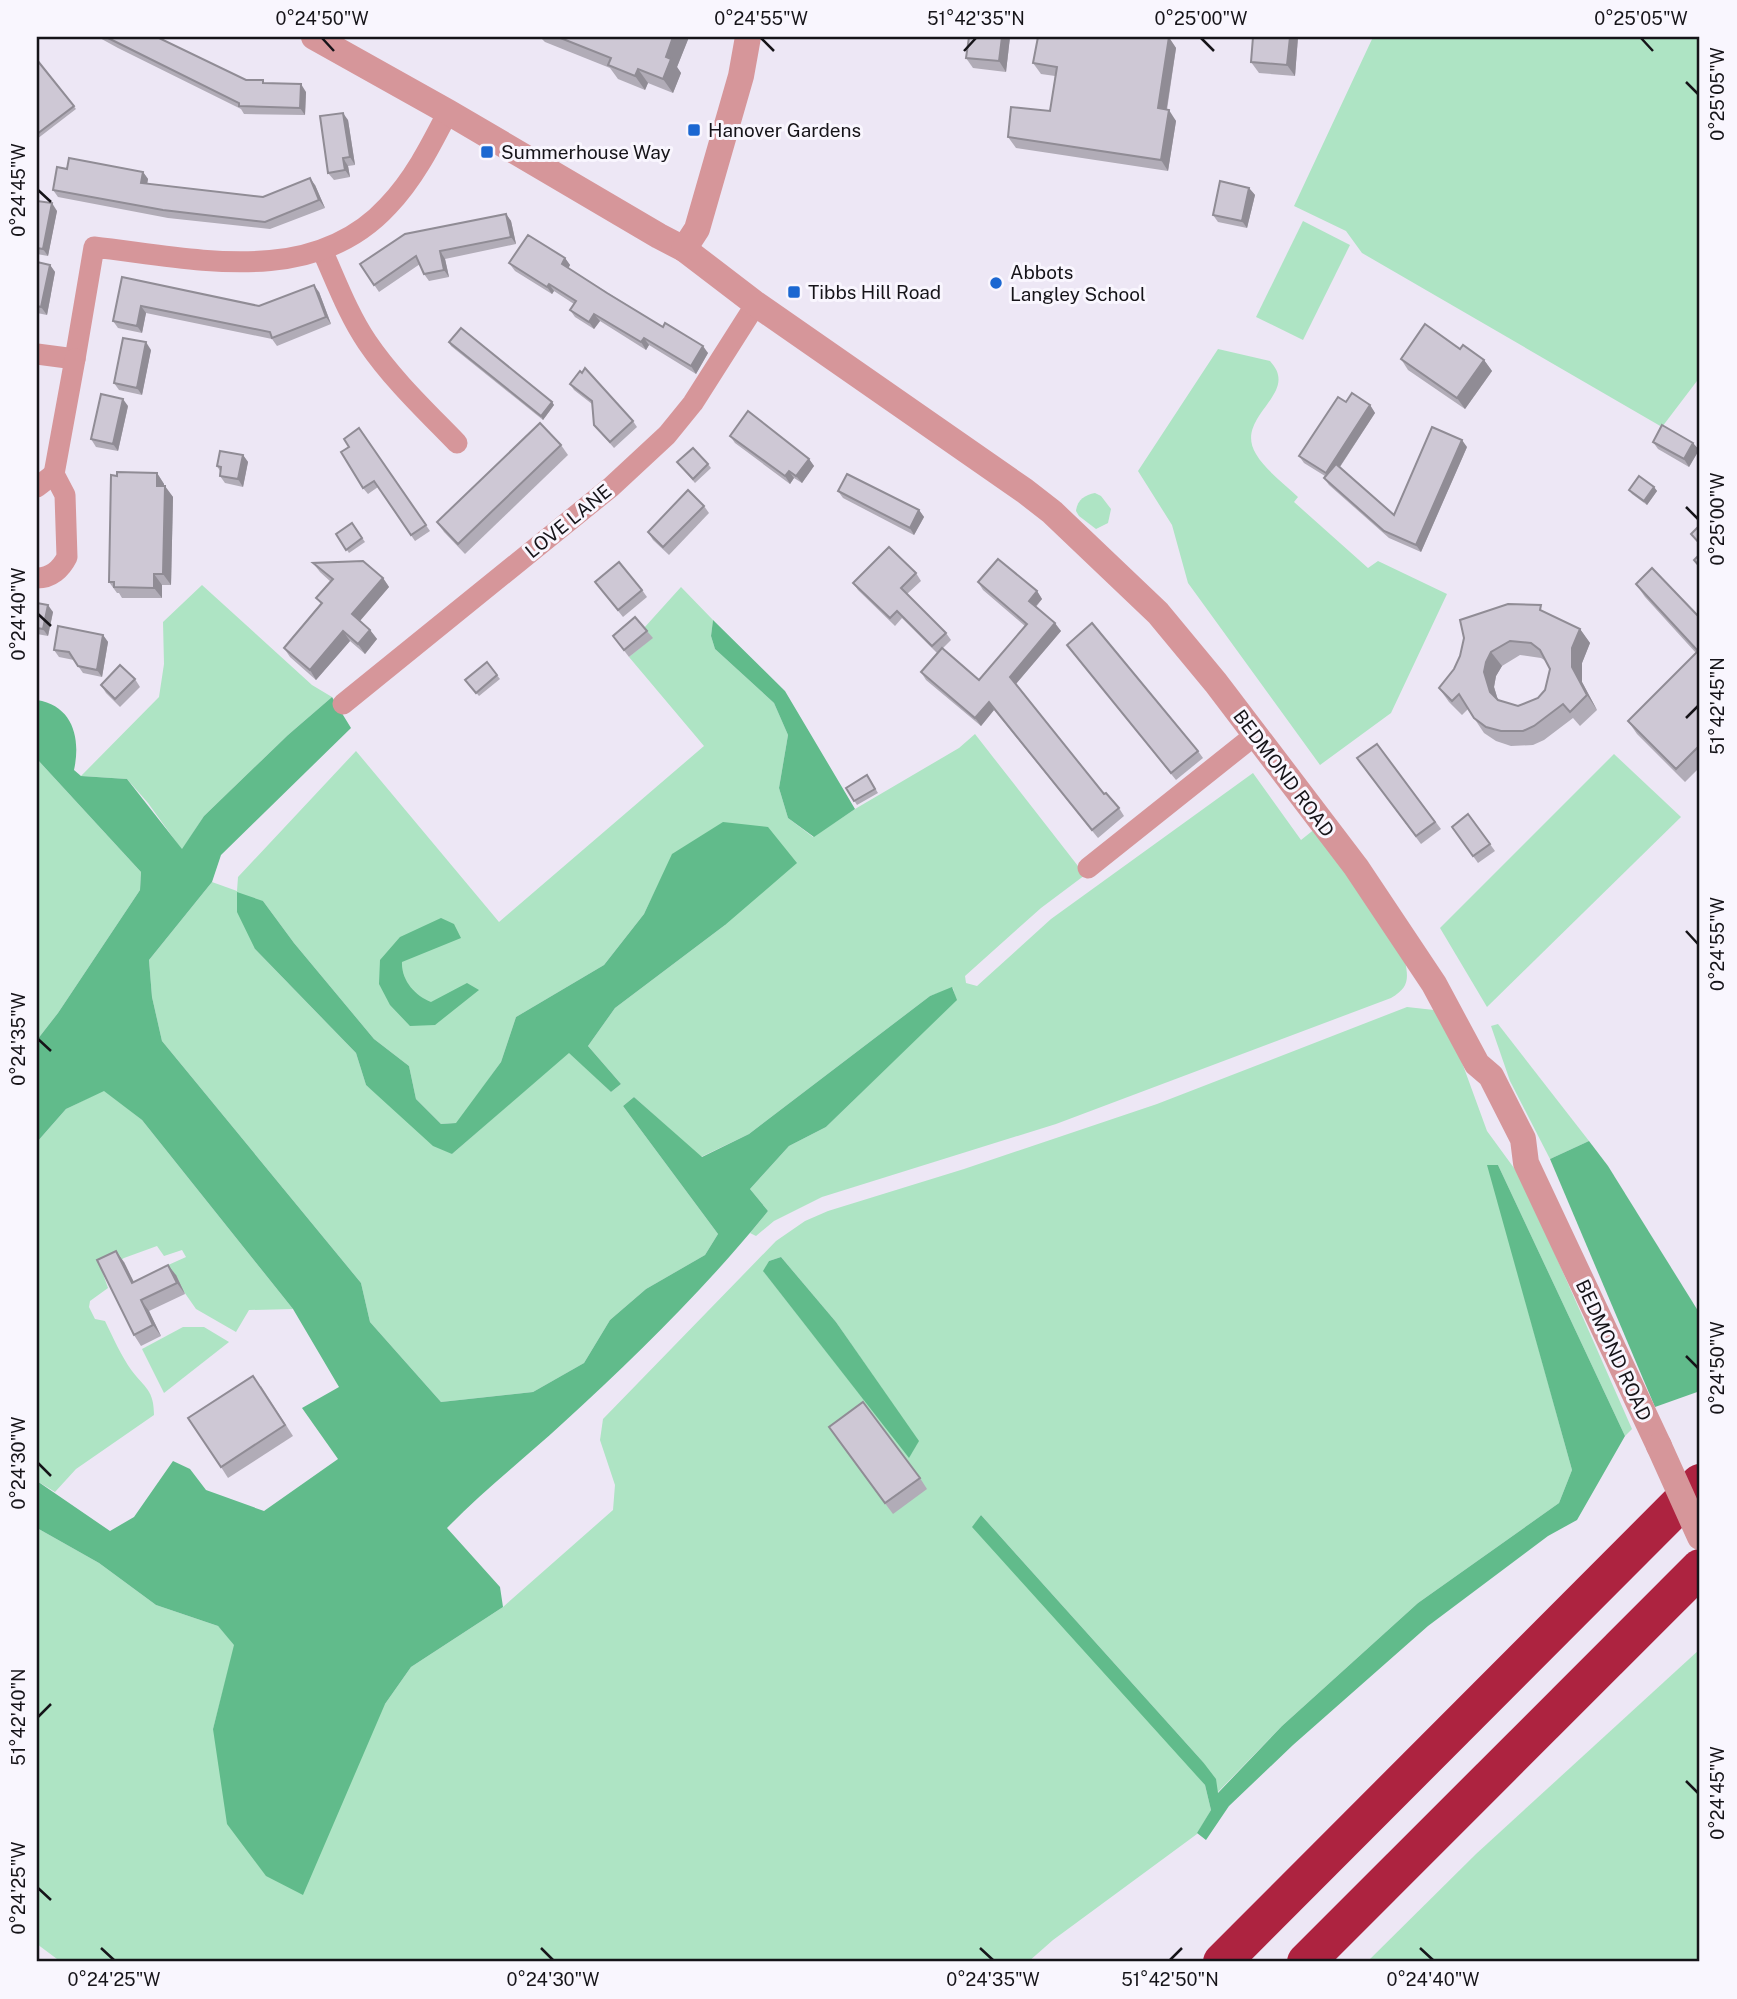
<svg xmlns="http://www.w3.org/2000/svg" width="1737" height="1999" font-family="'Public Sans',sans-serif">
<style>
.green{fill:#aee4c4;fill-rule:evenodd}
.forest{fill:#61bb8b}
.lines{fill:none;stroke-linecap:round;stroke-linejoin:round}
.minor{stroke:#d6969a;stroke-width:21}
.tertiary{stroke:#d6969a;stroke-width:26}
.motorway{stroke:#ad2340;stroke-width:38}
.tertiary-bridge{stroke:#d6969a;stroke-width:26}
.wall{fill:#b1acb7;fill-rule:evenodd}
.shaded-wall{fill:#908c95}
.building{fill:#cec8d5;stroke:#908c95;stroke-width:2;fill-rule:evenodd}
.ticks{fill:none;stroke:#161419;stroke-width:2.5}
.poi-dot{fill:#1b67d1;stroke:#f9f6fe;stroke-width:2.5}
.labels{text-anchor:middle;stroke-width:6;stroke-linejoin:round;paint-order:stroke}
.poi-label{font-size:19px;fill:#161419;stroke:#f9f6fe;text-anchor:start}
.street-label{font-size:19px;fill:#161419;stroke:#f9f6fe}
.neatline{fill:none;stroke:#161419;stroke-width:2.5}
.ticks-label{font-size:18px;text-anchor:middle;fill:#161419}
</style>
<rect width="100%" height="100%" fill="#ede7f5"/>
<g class="green">
<polygon points="1373,37 1700,37 1700,377 1662,427 1362,253 1346,231 1294,206"/>
<polygon points="1303,221 1350,245 1303,340 1256,317"/>
<path d="M1218,349L1270,361C1273,365 1277,369 1278,375C1284,400 1236,422 1256,454C1266,471 1285,484 1298,497L1294,502L1368,568L1378,561L1447,594L1391,713L1320,765L1188,583L1172,525L1138,471Z"/>
<path d="M1095,493L1101,496L1111,509L1108,523L1096,529L1079,516L1076,511C1077,500 1085,495 1095,493Z"/>
<polygon points="202,585 312,685 332,697 288,735 204,816 182,850 148,803 127,779 81,776 159,697 164,664 163,622"/>
<path d="M681,587L713,620L711,636L715,649L774,703L788,735L779,788L788,818L813,837L855,809L959,748L975,734L1085,875L1041,908L965,976L966,983L977,986L1051,919L1253,773L1301,840L1316,828L1405,961C1409,980 1408,988 1391,998L1056,1124L822,1197L774,1221L756,1236L750,1233L768,1211L750,1189L789,1146L826,1127L956,1000L953,988L930,996L749,1134L701,1157L634,1097L623,1106L718,1234L705,1255L646,1289L610,1320L584,1363L533,1392L441,1402L370,1322L361,1283L162,1041L152,997L149,960L212,882L237,891L238,877L356,751L499,922L704,746L629,657L652,638L644,628ZM673,854L725,925L615,1008L588,1046L621,1084L611,1092L569,1052L452,1154L366,1085L356,1053L255,949L263,901L294,943L374,1039L409,1066L416,1099L441,1124L457,1123L501,1062L516,1017L604,965L644,914Z"/>
<polygon points="1614,754 1681,817 1487,1007 1440,928"/>
<polygon points="37,759 141,872 140,890 58,1013 37,1040"/>
<path d="M1407,1007L1434,1010L1456,1046L1487,1131L1522,1179L1632,1429L1625,1436L1498,1165H1488L1572,1470L1559,1503L1418,1603L1282,1726L1217,1793L1203,1762L981,1515L973,1527L1182,1757L1205,1785L1211,1810L1197,1834L1053,1940L1028,1962H61L37,1944V1528L99,1563L156,1605L218,1626L235,1645L213,1729L385,1704L411,1667L503,1607L613,1510L615,1485L600,1440L603,1419L776,1241L805,1221L828,1211L964,1169L1157,1104ZM781,1257L836,1322L918,1441L909,1457L764,1272L769,1261Z"/>
<polygon points="1498,1024 1589,1141 1550,1159 1510,1081 1491,1026"/>
<path d="M104,1090L142,1120L293,1309L249,1310L236,1332L196,1309L166,1266L186,1257L182,1250L164,1256L157,1246L124,1258L102,1271L108,1288L90,1301L89,1307L95,1319L105,1321C113,1337 121,1356 132,1371C145,1388 154,1390 154,1415L76,1469L55,1492L37,1481V1142L66,1109Z"/>
<polygon points="183,1327 204,1327 229,1342 164,1393 142,1349"/>
<polygon points="1700,1649 1700,1962 1367,1962 1476,1854"/>
</g>
<g class="forest">
<polygon points="713,620 785,691 855,809 814,837 788,818 779,788 788,735 774,703 715,649 711,636"/>
<path d="M332,697L351,728L221,855L212,882L149,960L152,997L162,1041L361,1283L370,1322L441,1402L533,1392L584,1363L610,1320L646,1289L705,1255L718,1234L623,1106L634,1097L702,1157L749,1134L930,996L952,987L957,1000L826,1127L789,1146L750,1189L768,1211C706,1288 635,1357 563,1423C524,1459 484,1490 447,1528L500,1587L503,1607L411,1667L385,1704L303,1895L266,1876L227,1824L213,1729L234,1645L218,1626L156,1605L99,1563L37,1528V1481L110,1531L134,1517L173,1461L190,1469L206,1490L264,1511L338,1459L302,1408L339,1387L293,1309L142,1120L104,1091L66,1109L37,1142V1040L58,1013L140,890L141,872L37,759V700C73,706 81,738 74,770L81,776L127,779L182,849L204,816L288,735Z"/>
<polygon points="723,822 768,827 797,863 725,925 615,1008 588,1046 621,1084 611,1092 569,1053 452,1154 433,1146 366,1085 356,1053 255,949 237,912 237,892 263,901 294,943 374,1039 409,1066 416,1099 441,1124 456,1123 501,1062 516,1017 604,965 644,914 672,854"/>
<path d="M441,918L454,924L461,938L402,962C401,980 415,996 431,1002L467,983L479,990L435,1025L410,1026L390,1005L379,984L380,960L400,937Z"/>
<polygon points="1589,1141 1608,1166 1700,1314 1700,1391 1655,1407 1550,1159"/>
<polygon points="1487,1165 1498,1165 1625,1436 1577,1520 1548,1536 1428,1626 1293,1745 1229,1806 1206,1840 1197,1833 1211,1810 1205,1785 972,1527 981,1515 1203,1762 1216,1779 1218,1793 1282,1726 1418,1603 1559,1503 1572,1470"/>
<polygon points="781,1257 836,1322 919,1441 909,1458 763,1271 769,1261"/>
</g>
<g class="lines">
<g class="minor">
<path d="M322,250C336,281 348,314 367,342C392,379 426,411 457,443"/>
<path d="M37,354L75,359L94,247C192,258 312,289 388,206C414,179 431,145 448,112"/>
<polyline points="37,487 54,474"/>
<path d="M37,578C51,578 61,569 67,557L65,495L54,474L75,359"/>
<polyline points="343,704 611,487 667,435 693,403 756,304"/>
<polyline points="1088,868 1255,735"/>
</g>
<g class="tertiary">
<polyline points="314,37 448,112 659,236 684,249 756,304 1025,491 1052,512 1158,613 1216,683 1356,867 1434,984 1477,1064 1491,1076 1523,1139 1526,1163 1659,1446"/>
<polyline points="684,249 697,229 741,76 748,37"/>
</g>
<g class="motorway">
<polyline points="1222,1962 1700,1483"/>
<polyline points="1306,1962 1700,1568"/>
</g>
<polyline class="tertiary-bridge" points="1659,1446 1700,1537"/>
</g>
<g class="wall">
<polygon points="98,37 157,37 246,80 306,92 305,115 244,114 241,109 118,48"/>
<polygon points="540,37 689,37 677,67 681,73 673,93 648,83 645,90 618,79 610,68 545,42"/>
<polygon points="1010,37 1006,72 973,68 966,58"/>
<polygon points="1038,37 1170,37 1170,39 1176,48 1167,110 1176,121 1168,171 1016,148 1008,137 1050,111 1055,76 1041,74 1033,63"/>
<polygon points="1298,37 1295,76 1259,73 1251,62"/>
<polygon points="37,60 76,109 37,139"/>
<polygon points="348,120 355,165 348,166 350,177 334,180 328,173"/>
<polygon points="67,169 143,172 148,179 147,184 263,197 315,185 325,208 270,229 168,218 58,197 53,190"/>
<polygon points="1249,188 1255,195 1247,228 1218,222 1213,215"/>
<polygon points="37,201 57,211 48,256 37,254"/>
<polygon points="506,214 511,221 516,244 445,259 449,277 429,281 424,274 420,264 379,292 360,264"/>
<polygon points="565,258 570,265 568,268 663,327 708,353 696,374 649,345 646,350 600,321 594,329 575,317 570,310 574,304 554,291 552,294 515,271 509,263"/>
<polygon points="37,262 50,265 55,272 47,315 37,313"/>
<polygon points="122,277 259,306 319,292 331,324 277,346 272,339 146,313 142,333 118,328 113,321"/>
<polygon points="449,342 552,402 554,405 543,420 451,346"/>
<polygon points="1460,349 1484,360 1492,371 1465,409 1408,370 1401,359"/>
<polygon points="151,350 142,395 119,390 114,383"/>
<polygon points="570,384 633,421 637,427 614,448 594,425 592,404 574,390"/>
<polygon points="1346,402 1370,405 1375,413 1340,467 1394,515 1467,447 1421,552 1389,538 1329,485 1324,478 1325,476 1304,463 1299,456"/>
<polygon points="128,406 118,451 96,447 91,439"/>
<polygon points="359,428 430,531 415,541 378,487 368,494 363,488 349,447"/>
<polygon points="730,436 809,459 814,466 802,483 794,478 790,484 735,443"/>
<polygon points="1653,442 1693,443 1699,450 1689,467 1658,449"/>
<polygon points="561,445 568,455 465,554 444,532 437,522"/>
<polygon points="243,455 248,462 243,487 225,483 220,476 220,471 217,466"/>
<polygon points="677,462 708,464 711,468 695,483"/>
<polygon points="157,473 164,484 164,486 173,497 171,585 162,585 162,598 122,598 119,593 117,593 109,582"/>
<polygon points="1654,487 1657,491 1647,505 1632,494 1629,490"/>
<polygon points="838,491 919,510 924,517 914,535 843,498"/>
<polygon points="704,506 709,513 669,555 653,540 648,532"/>
<polygon points="352,523 365,542 349,553 336,534"/>
<polygon points="313,563 383,578 389,587 360,621 370,630 377,639 365,654 350,641 316,680 290,657 284,648 321,604 316,598 331,582 320,572"/>
<polygon points="916,573 921,581 907,594 946,633 951,640 942,649 979,680 1025,626 983,590 978,582 1037,591 1042,599 1036,607 1061,631 1016,684 1104,794 1119,808 1124,816 1098,838 994,710 981,726 926,680 921,672 937,653 902,618 895,626 858,590 853,583"/>
<polygon points="595,582 642,590 647,597 623,617"/>
<polygon points="1636,584 1700,618 1700,767 1685,782 1637,734 1628,721 1696,653 1645,597"/>
<polygon points="37,603 53,612 48,636 37,634"/>
<path d="M1545,612L1580,629L1590,643L1582,663V682L1597,710L1580,726L1573,718L1544,740L1533,745L1511,746L1496,741L1484,733L1468,709L1462,715L1449,702L1439,688L1454,669ZM1520,655L1541,658L1546,661L1550,669L1545,690L1538,698L1518,706L1498,700L1494,687L1496,676L1502,666Z"/>
<polygon points="647,631 653,638 629,657 613,636"/>
<polygon points="103,635 108,642 102,677 83,673 74,660 59,657 54,650"/>
<polygon points="1067,645 1198,751 1203,758 1176,780"/>
<polygon points="487,662 500,679 479,696 465,680"/>
<polygon points="135,679 140,687 120,707 106,693 101,685"/>
<polygon points="1377,744 1441,829 1421,844 1357,758"/>
<polygon points="867,775 878,793 857,805 846,788"/>
<polygon points="1468,814 1495,851 1478,863 1452,827"/>
<polygon points="124,1262 134,1282 176,1275 185,1294 149,1311 161,1336 141,1346 134,1335"/>
<polygon points="261,1386 293,1436 228,1478 221,1467"/>
<polygon points="836,1438 920,1478 927,1489 893,1514"/>
</g>
<g class="shaded-wall">
<polygon points="673,37 689,37 677,67 681,73 673,93 663,79 666,57"/>
<polygon points="1002,37 1010,37 1006,72 999,61"/>
<polygon points="1162,37 1170,37 1170,39 1176,48 1165,119 1158,108"/>
<polygon points="1290,37 1298,37 1295,76 1287,65"/>
<polygon points="638,69 648,83 645,90 635,76"/>
<polygon points="301,84 306,92 305,115 300,108"/>
<polygon points="1169,110 1176,121 1168,171 1161,160"/>
<polygon points="343,113 348,120 355,165 350,157"/>
<polygon points="343,158 348,166 350,177 345,170"/>
<polygon points="143,172 148,179 146,190 141,183"/>
<polygon points="310,178 315,185 325,208 319,200"/>
<polygon points="1249,188 1255,195 1247,228 1242,221"/>
<polygon points="52,203 57,211 48,256 43,249"/>
<polygon points="506,214 511,221 516,244 511,237"/>
<polygon points="440,251 445,259 449,277 444,270"/>
<polygon points="565,258 570,265 567,271 562,264"/>
<polygon points="50,265 55,272 47,315 41,307"/>
<polygon points="549,284 554,291 552,294 547,287"/>
<polygon points="314,285 319,292 331,324 326,317"/>
<polygon points="141,306 146,313 142,333 137,326"/>
<polygon points="594,314 600,321 594,329 589,322"/>
<polygon points="644,338 649,345 646,350 641,342"/>
<polygon points="146,342 151,350 142,395 137,388"/>
<polygon points="703,346 708,353 696,374 691,366"/>
<polygon points="1484,360 1492,371 1465,409 1457,398"/>
<polygon points="123,399 128,406 118,451 113,444"/>
<polygon points="552,402 554,405 543,420 541,416"/>
<polygon points="1370,405 1375,413 1331,480 1326,473"/>
<polygon points="1462,440 1467,447 1421,552 1416,545"/>
<polygon points="1693,443 1699,450 1689,467 1684,459"/>
<polygon points="243,455 248,462 243,487 238,479"/>
<polygon points="809,459 814,466 802,483 796,476"/>
<polygon points="789,471 794,478 790,484 785,476"/>
<polygon points="157,473 164,484 164,497 157,486"/>
<polygon points="165,486 173,497 171,585 163,574"/>
<polygon points="1654,487 1657,491 1647,505 1644,501"/>
<polygon points="919,510 924,517 914,535 910,528"/>
<polygon points="154,574 162,585 162,598 154,588"/>
<polygon points="383,578 389,587 358,623 352,614"/>
<polygon points="1037,591 1042,599 1034,608 1029,601"/>
<polygon points="48,605 53,612 48,636 43,629"/>
<polygon points="1055,623 1061,631 1015,685 1010,677"/>
<polygon points="1580,629 1590,643 1582,663 1582,682 1597,710 1587,695 1572,667 1572,648"/>
<polygon points="370,630 377,639 365,654 358,644"/>
<polygon points="343,631 350,641 316,680 310,670"/>
<polygon points="103,635 108,642 102,677 97,670"/>
<polygon points="1491,652 1502,666 1496,676 1494,687 1500,707 1490,692 1484,672 1486,662"/>
<polygon points="989,702 994,710 981,726 975,718"/>
<polygon points="116,1251 124,1262 139,1293 132,1283"/>
<polygon points="168,1265 176,1275 185,1294 177,1283"/>
<polygon points="141,1300 149,1311 161,1336 153,1325"/>
</g>
<g class="building">
<polygon points="106,37 157,37 246,80 263,80 263,83 301,84 300,108 239,106 239,103"/>
<polygon points="558,37 673,37 666,57 671,59 663,79 638,69 635,76 608,65 611,58"/>
<polygon points="969,37 1002,37 999,61 966,58"/>
<polygon points="1038,37 1169,37 1158,108 1169,110 1161,160 1008,137 1011,107 1050,111 1057,67 1033,63"/>
<polygon points="1253,37 1290,37 1287,65 1251,62"/>
<polygon points="37,60 74,106 37,134"/>
<polygon points="343,113 350,157 343,158 345,170 328,173 320,116"/>
<polygon points="69,158 143,172 141,183 263,197 310,178 319,200 265,222 163,210 53,190 57,167 67,169"/>
<polygon points="1220,181 1249,188 1242,221 1213,215"/>
<polygon points="37,201 52,203 43,249 37,248"/>
<polygon points="506,214 511,237 440,251 444,270 424,274 416,256 374,285 360,264 405,234"/>
<polygon points="528,235 565,258 562,264 607,293 663,327 665,323 703,346 691,366 644,338 641,342 594,314 589,322 570,310 576,301 549,284 547,287 509,263"/>
<polygon points="37,262 50,265 41,307 37,306"/>
<polygon points="122,277 259,306 314,285 326,317 272,338 270,332 141,306 137,326 113,321"/>
<polygon points="1425,324 1460,349 1463,345 1484,360 1457,398 1401,359"/>
<polygon points="461,328 552,402 541,416 449,342"/>
<polygon points="123,338 146,342 137,388 114,383"/>
<polygon points="585,368 633,421 610,442 594,425 592,401 570,384 580,371 582,373"/>
<polygon points="1352,393 1370,405 1326,473 1299,456 1338,397 1346,402"/>
<polygon points="101,394 123,399 113,444 91,439"/>
<polygon points="748,411 809,459 796,476 789,471 785,476 730,436"/>
<polygon points="540,423 561,445 458,544 437,522"/>
<polygon points="1662,425 1693,443 1684,459 1653,442"/>
<polygon points="1432,427 1462,440 1416,545 1384,531 1324,478 1336,464 1394,515"/>
<polygon points="359,428 426,525 411,535 374,481 363,488 341,452 349,447 344,439"/>
<polygon points="693,448 708,464 693,479 677,462"/>
<polygon points="220,451 243,455 238,479 220,476 221,467 217,466"/>
<polygon points="117,472 157,473 157,486 165,486 163,574 154,574 154,588 114,587 114,582 109,582 111,475 117,476"/>
<polygon points="847,474 919,510 910,528 838,491"/>
<polygon points="1639,476 1654,487 1644,501 1629,490"/>
<polygon points="688,490 704,506 663,547 648,532"/>
<polygon points="352,523 362,538 346,550 336,534"/>
<polygon points="1700,525 1700,544 1691,534"/>
<polygon points="889,547 916,573 901,588 946,633 932,646 897,611 890,618 853,583"/>
<polygon points="1700,554 1700,567 1694,560"/>
<polygon points="998,559 1037,591 1029,601 1055,623 1010,677 1104,794 1106,793 1119,808 1092,830 989,702 975,718 921,672 942,648 979,680 1027,624 978,582"/>
<polygon points="363,561 383,578 352,614 370,630 358,644 343,631 310,670 284,648 322,603 316,598 333,579 313,563"/>
<polygon points="619,562 642,590 618,610 595,582"/>
<polygon points="1652,568 1700,618 1700,745 1676,769 1628,721 1698,651 1636,584"/>
<polygon points="37,603 48,605 43,629 37,628"/>
<path d="M1508,604L1541,605L1540,610L1580,629L1572,648V667L1587,695L1570,712L1563,704L1534,726L1523,731H1501L1486,727L1474,718L1459,694L1452,701L1439,688L1454,669L1460,656L1464,638L1460,620ZM1510,641L1531,643L1540,650L1550,669L1545,690L1538,698L1518,706L1498,700L1490,692L1484,672L1486,662L1491,652Z"/>
<polygon points="635,617 647,631 624,650 613,636"/>
<polygon points="1092,623 1198,751 1171,773 1067,645"/>
<polygon points="58,626 103,635 97,670 78,666 69,652 54,650"/>
<polygon points="487,662 497,675 476,693 465,680"/>
<polygon points="120,665 135,679 115,699 101,685"/>
<polygon points="1377,744 1435,822 1416,836 1357,758"/>
<polygon points="867,775 875,789 854,801 846,788"/>
<polygon points="1468,814 1490,844 1473,856 1452,827"/>
<polygon points="116,1251 132,1283 168,1265 177,1283 141,1300 153,1325 134,1335 97,1260"/>
<polygon points="253,1376 285,1425 221,1467 188,1418"/>
<polygon points="863,1402 920,1478 885,1503 829,1427"/>
</g>
<path class="ticks" d="M322,38L334,51M761,38L774,51M1201,38L1214,51M1641,38L1653,51M964,51L976,38M1686,82L1698,94M38,190L51,202M1686,507L1698,519M38,614L51,626M1686,718L1698,706M1686,931L1698,944M38,1039L51,1051M1686,1356L1698,1368M38,1463L51,1476M38,1717L51,1704M1686,1781L1698,1793M38,1888L51,1900M101,1948L114,1960M541,1948L553,1960M980,1948L993,1960M1420,1948L1433,1960M1170,1960L1182,1948"/>
<g class="poi-dot">
<rect x="687" y="123" width="14" height="14" rx="3.5"/>
<rect x="480" y="145" width="14" height="14" rx="3.5"/>
<circle cx="996" cy="283" r="7"/>
<rect x="787" y="285" width="14" height="14" rx="3.5"/>
</g>
<g class="labels">
<g class="poi-label">
<text x="708" y="137">Hanover Gardens</text>
<text x="501" y="159">Summerhouse Way</text>
<text x="1010" y="279">Abbots<tspan x="1010" dy="22">Langley School</tspan></text>
<text x="808" y="299">Tibbs Hill Road</text>
</g>
<g class="street-label">
<text transform="translate(568 521) rotate(-39)" y="7">LOVE LANE</text>
<text transform="translate(1284 773) rotate(53)" y="7">BEDMOND ROAD</text>
<text transform="translate(1614 1350) rotate(65)" y="7">BEDMOND ROAD</text>
</g>
</g>
<rect width="1737" height="1999" fill="none" stroke="#f9f6fe" stroke-width="77"/>
<rect x="38" y="38" width="1660" height="1922" class="neatline"/>
<g class="ticks-label">
<text x="322" y="25">0°24'50"W</text>
<text x="761" y="25">0°24'55"W</text>
<text x="976" y="25">51°42'35"N</text>
<text x="1201" y="25">0°25'00"W</text>
<text x="1641" y="25">0°25'05"W</text>
<text transform="translate(1718 94) rotate(-90)" y="6">0°25'05"W</text>
<text transform="translate(19 190) rotate(-90)" y="6">0°24'45"W</text>
<text transform="translate(1718 519) rotate(-90)" y="6">0°25'00"W</text>
<text transform="translate(19 614) rotate(-90)" y="6">0°24'40"W</text>
<text transform="translate(1718 706) rotate(-90)" y="6">51°42'45"N</text>
<text transform="translate(1718 944) rotate(-90)" y="6">0°24'55"W</text>
<text transform="translate(19 1039) rotate(-90)" y="6">0°24'35"W</text>
<text transform="translate(1718 1368) rotate(-90)" y="6">0°24'50"W</text>
<text transform="translate(19 1463) rotate(-90)" y="6">0°24'30"W</text>
<text transform="translate(19 1717) rotate(-90)" y="6">51°42'40"N</text>
<text transform="translate(1718 1793) rotate(-90)" y="6">0°24'45"W</text>
<text transform="translate(19 1888) rotate(-90)" y="6">0°24'25"W</text>
<text x="114" y="1986">0°24'25"W</text>
<text x="553" y="1986">0°24'30"W</text>
<text x="993" y="1986">0°24'35"W</text>
<text x="1170" y="1986">51°42'50"N</text>
<text x="1433" y="1986">0°24'40"W</text>
</g>
</svg>
